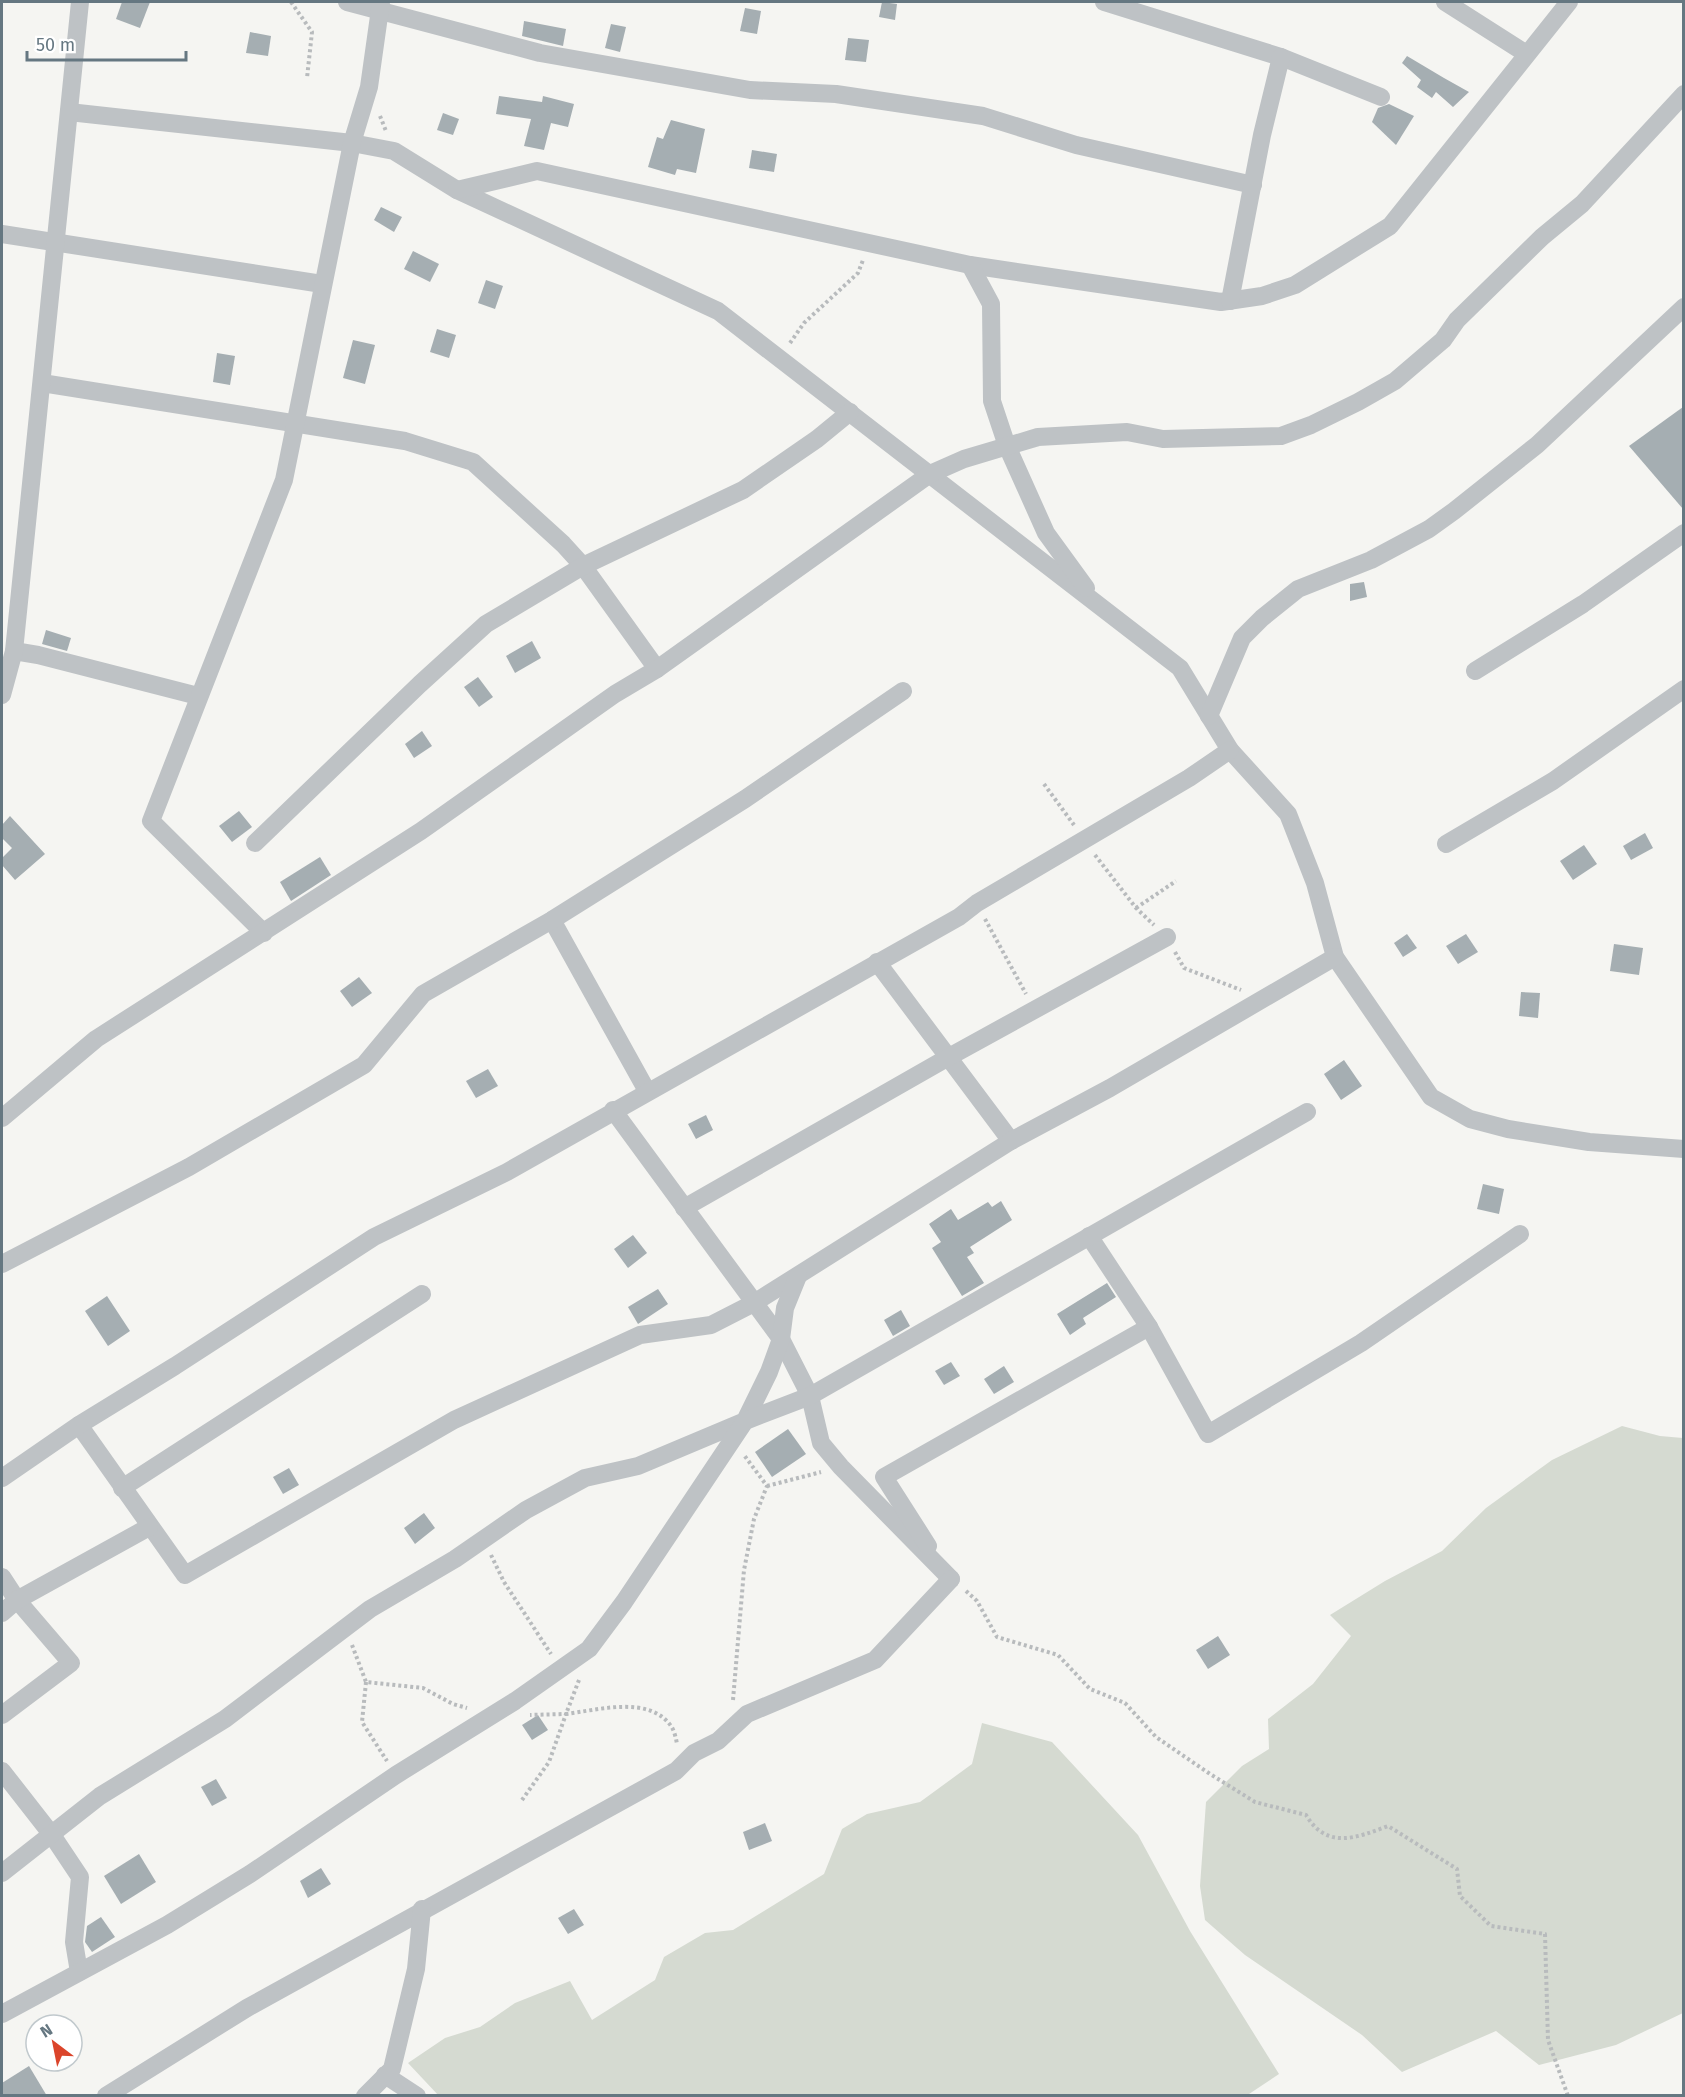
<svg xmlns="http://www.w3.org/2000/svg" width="1685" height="2097" font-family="'Fira Sans',sans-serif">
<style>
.green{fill:#d5dad1}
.building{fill:#a5aeb2}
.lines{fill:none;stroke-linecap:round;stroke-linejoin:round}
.path{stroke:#b8bbbd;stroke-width:4;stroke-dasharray:3 3;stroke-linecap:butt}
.minor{stroke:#bec2c5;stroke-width:18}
</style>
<rect width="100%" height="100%" fill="#f5f5f2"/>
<g class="green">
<polygon points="1622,1426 1660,1436 1683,1438 1683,2013 1616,2045 1539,2065 1496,2031 1402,2072 1362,2035 1245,1955 1205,1920 1200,1886 1206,1802 1242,1766 1269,1749 1268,1719 1313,1684 1351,1636 1330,1615 1385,1581 1442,1551 1486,1508 1552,1460"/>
<polygon points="982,1723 1052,1742 1138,1835 1190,1931 1279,2074 1246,2096 439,2096 408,2063 445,2038 480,2027 515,2003 570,1981 592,2020 655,1980 664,1957 705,1933 733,1930 824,1874 842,1829 867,1814 920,1802 972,1764"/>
</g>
<g class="building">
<polygon points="122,2 150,2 140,28 116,19"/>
<polygon points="882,2 897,4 895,20 879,17"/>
<polygon points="745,8 761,11 757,34 740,31"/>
<polygon points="524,21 566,29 563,46 522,36"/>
<polygon points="611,24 626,27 620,52 605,48"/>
<polygon points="250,32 271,36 268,56 246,53"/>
<polygon points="848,38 869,40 866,62 845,60"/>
<polygon points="1407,56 1444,78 1469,92 1453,107 1436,92 1432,98 1417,87 1421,80 1402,63"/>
<polygon points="499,96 542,102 543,96 574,104 568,127 551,123 544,150 524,146 531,119 496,114"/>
<polygon points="1389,104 1414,116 1396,145 1372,122 1378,108"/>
<polygon points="443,113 459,119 453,135 437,130"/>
<polygon points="671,120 705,129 696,173 677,169 675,175 648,167 657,137 663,139"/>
<polygon points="752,150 777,154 774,172 749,168"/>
<polygon points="381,207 402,217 394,232 374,220"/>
<polygon points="413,251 439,264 430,282 404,269"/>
<polygon points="486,280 503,286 495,309 478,303"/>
<polygon points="437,329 456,335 449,358 430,352"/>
<polygon points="353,340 375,345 365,384 343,378"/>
<polygon points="217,353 235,356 230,385 213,382"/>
<polygon points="1683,407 1683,509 1629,446"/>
<polygon points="1364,582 1367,597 1350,601 1350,584"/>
<polygon points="46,630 71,638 67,651 42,644"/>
<polygon points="532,641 541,658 515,673 506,656"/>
<polygon points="478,677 493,697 479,707 464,687"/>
<polygon points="422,731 432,746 414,758 405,744"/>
<polygon points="239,811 252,827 232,842 219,826"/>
<polygon points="10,816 45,854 15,880 2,865 2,858 12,848 2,838 2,825"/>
<polygon points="1645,833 1653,848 1631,860 1623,846"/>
<polygon points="1584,845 1597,864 1573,880 1560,861"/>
<polygon points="320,857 331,875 291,901 280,882"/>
<polygon points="1407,934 1417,948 1403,957 1394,943"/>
<polygon points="1466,934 1478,952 1458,964 1446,946"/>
<polygon points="1614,944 1643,948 1639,975 1610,971"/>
<polygon points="359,977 372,993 352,1007 340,991"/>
<polygon points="1521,992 1540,993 1538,1018 1519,1016"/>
<polygon points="1344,1060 1362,1086 1341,1100 1324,1074"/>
<polygon points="488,1069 498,1086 476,1098 466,1081"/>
<polygon points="706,1115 713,1130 696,1139 688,1124"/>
<polygon points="1483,1184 1504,1189 1499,1214 1477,1209"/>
<polygon points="1001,1201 1012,1220 970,1247 974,1253 967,1257 984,1283 962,1296 932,1248 941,1242 929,1224 951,1209 958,1220 988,1202 992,1207"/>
<polygon points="633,1235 647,1253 628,1268 614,1249"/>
<polygon points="1107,1283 1116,1297 1083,1318 1086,1324 1070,1335 1057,1314"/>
<polygon points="658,1289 668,1304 638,1324 628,1307"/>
<polygon points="107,1296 130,1331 108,1346 85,1311"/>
<polygon points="901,1310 910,1326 893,1336 884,1320"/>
<polygon points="951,1362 960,1376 944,1385 935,1371"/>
<polygon points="1004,1366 1014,1382 994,1394 984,1379"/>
<polygon points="788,1429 806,1454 772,1477 755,1452"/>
<polygon points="289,1468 299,1485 283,1494 273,1477"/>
<polygon points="424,1513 435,1528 415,1544 404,1528"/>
<polygon points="1218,1636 1230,1655 1208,1669 1196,1650"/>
<polygon points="538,1715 548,1730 532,1740 522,1725"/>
<polygon points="216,1779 227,1798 212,1806 201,1787"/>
<polygon points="765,1823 772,1841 749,1850 743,1832"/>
<polygon points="139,1854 156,1882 121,1904 104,1876"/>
<polygon points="321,1868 331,1884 308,1898 300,1881"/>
<polygon points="574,1909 584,1925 568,1934 558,1918"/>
<polygon points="101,1917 115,1937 92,1952 85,1942 87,1926"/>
<polygon points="29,2066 47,2096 2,2096 2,2083"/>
</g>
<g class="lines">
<g class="path">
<polyline points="291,2 312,32 307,78"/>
<polyline points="380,116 386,131"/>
<polyline points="790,343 804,323 858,273 863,260"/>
<polyline points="1044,784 1074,825"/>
<polyline points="1095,855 1136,908 1154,925"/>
<polyline points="1136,908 1176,881"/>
<polyline points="985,919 1026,994"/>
<polyline points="1175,952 1184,968 1241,990"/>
<polyline points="767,1486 821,1472"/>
<polyline points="491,1555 504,1582 551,1654"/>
<path d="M966,1591L977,1601L997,1637L1058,1655L1090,1689L1125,1703L1156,1737L1210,1774L1255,1802L1306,1815C1327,1850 1356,1838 1388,1826L1457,1869L1460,1896L1491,1926L1545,1934L1548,2040L1568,2096"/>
<polyline points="352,1645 366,1682 423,1688 453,1704 467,1708"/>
<path d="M579,1680L566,1714C598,1710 649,1695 671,1726C674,1730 676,1738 677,1744"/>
<polyline points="366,1682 362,1722 387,1761"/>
<polyline points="733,1700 744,1570 754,1519 767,1486 744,1455"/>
<polyline points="522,1800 549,1762 566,1714 530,1715"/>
</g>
<g class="minor">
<polyline points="347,2 540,53 750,90 836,94 983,116 1076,145 1253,185"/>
<polyline points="1104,2 1281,57 1381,97"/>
<polyline points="1445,2 1525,53"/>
<polyline points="69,112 352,143 394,151 457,190 718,311 1180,668 1230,750 1288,814 1315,883 1335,957 1431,1097 1470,1119 1508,1129 1589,1142 1684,1149"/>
<polyline points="457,190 537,171 970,265 1221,302 1262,296 1295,285 1390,226 1569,2"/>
<polyline points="2,234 322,284"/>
<polyline points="970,265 991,304 992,401 1007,446 1046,533 1086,588"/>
<polyline points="1230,301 1262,135 1281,57"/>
<polyline points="42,383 405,441 473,462 563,544 583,566 657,669"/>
<polyline points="14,651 38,655 198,696"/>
<polyline points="1475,671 1583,604 1684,533"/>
<polyline points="2,695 14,651 80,2"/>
<polyline points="1209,716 1242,638 1262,618 1298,589 1371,560 1429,529 1454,511 1537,445 1684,307"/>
<polyline points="255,843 420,684 486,624 583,566 743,490 817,439 850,412"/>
<polyline points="1446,844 1553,781 1684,689"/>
<polyline points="552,920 647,1091"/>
<polyline points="264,933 151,821 284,480 352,143 369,87 381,2"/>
<polyline points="877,962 1011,1141"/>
<polyline points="613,1110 781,1339 810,1396 821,1443 841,1467 951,1579"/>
<polyline points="2,1118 96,1039 421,831 615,694 657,669 930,474 964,459 1038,437 1127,432 1163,439 1281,436 1311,425 1358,402 1395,381 1443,340 1457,320 1542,237 1582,204 1684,94"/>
<polyline points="684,1208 947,1058 1167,937"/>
<polyline points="1089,1236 1149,1327 1208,1434 1361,1343 1520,1234"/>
<polyline points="2,1264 189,1167 364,1065 423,994 552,920 745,799 903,691"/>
<polyline points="79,1425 185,1575 454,1420 640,1335 711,1325 754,1303 1011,1141 1110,1088 1335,957"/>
<polyline points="2,1478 79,1425 175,1366 374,1237 507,1172 959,917 977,903 1189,778 1230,750"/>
<polyline points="122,1488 422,1294"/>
<polyline points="928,1546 884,1477 1149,1327"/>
<polyline points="2,1577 17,1600 71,1663 2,1715"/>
<polyline points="2,1613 17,1600 149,1527"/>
<polyline points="2,1771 52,1835 80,1877 74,1942 79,1972"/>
<polyline points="2,1873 100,1796 225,1719 370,1609 455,1559 526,1510 585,1478 638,1466 745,1421 769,1372 781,1339 785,1308 798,1276"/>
<polyline points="2,2014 167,1925 250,1874 396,1775 515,1701 589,1649 624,1602 745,1421 810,1396 1307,1112"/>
<polyline points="385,2075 417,2096"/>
<polyline points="106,2096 247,2008 676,1771 694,1753 718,1741 747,1714 875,1660 951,1579"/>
<polyline points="365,2096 392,2069 416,1969 422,1909"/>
</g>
</g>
<rect width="1685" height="2097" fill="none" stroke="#657781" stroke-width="6"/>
<g transform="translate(54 2043) rotate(328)"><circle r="28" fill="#ffffff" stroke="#c1c9cd" stroke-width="1.5"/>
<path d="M0-4.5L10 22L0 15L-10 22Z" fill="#db452b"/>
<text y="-9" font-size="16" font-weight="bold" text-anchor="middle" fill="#657781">N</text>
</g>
<path d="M27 51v9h159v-9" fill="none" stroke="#657781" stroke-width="3"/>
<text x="36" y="51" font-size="18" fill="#657781" stroke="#ffffff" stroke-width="4.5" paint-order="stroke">50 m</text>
</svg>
